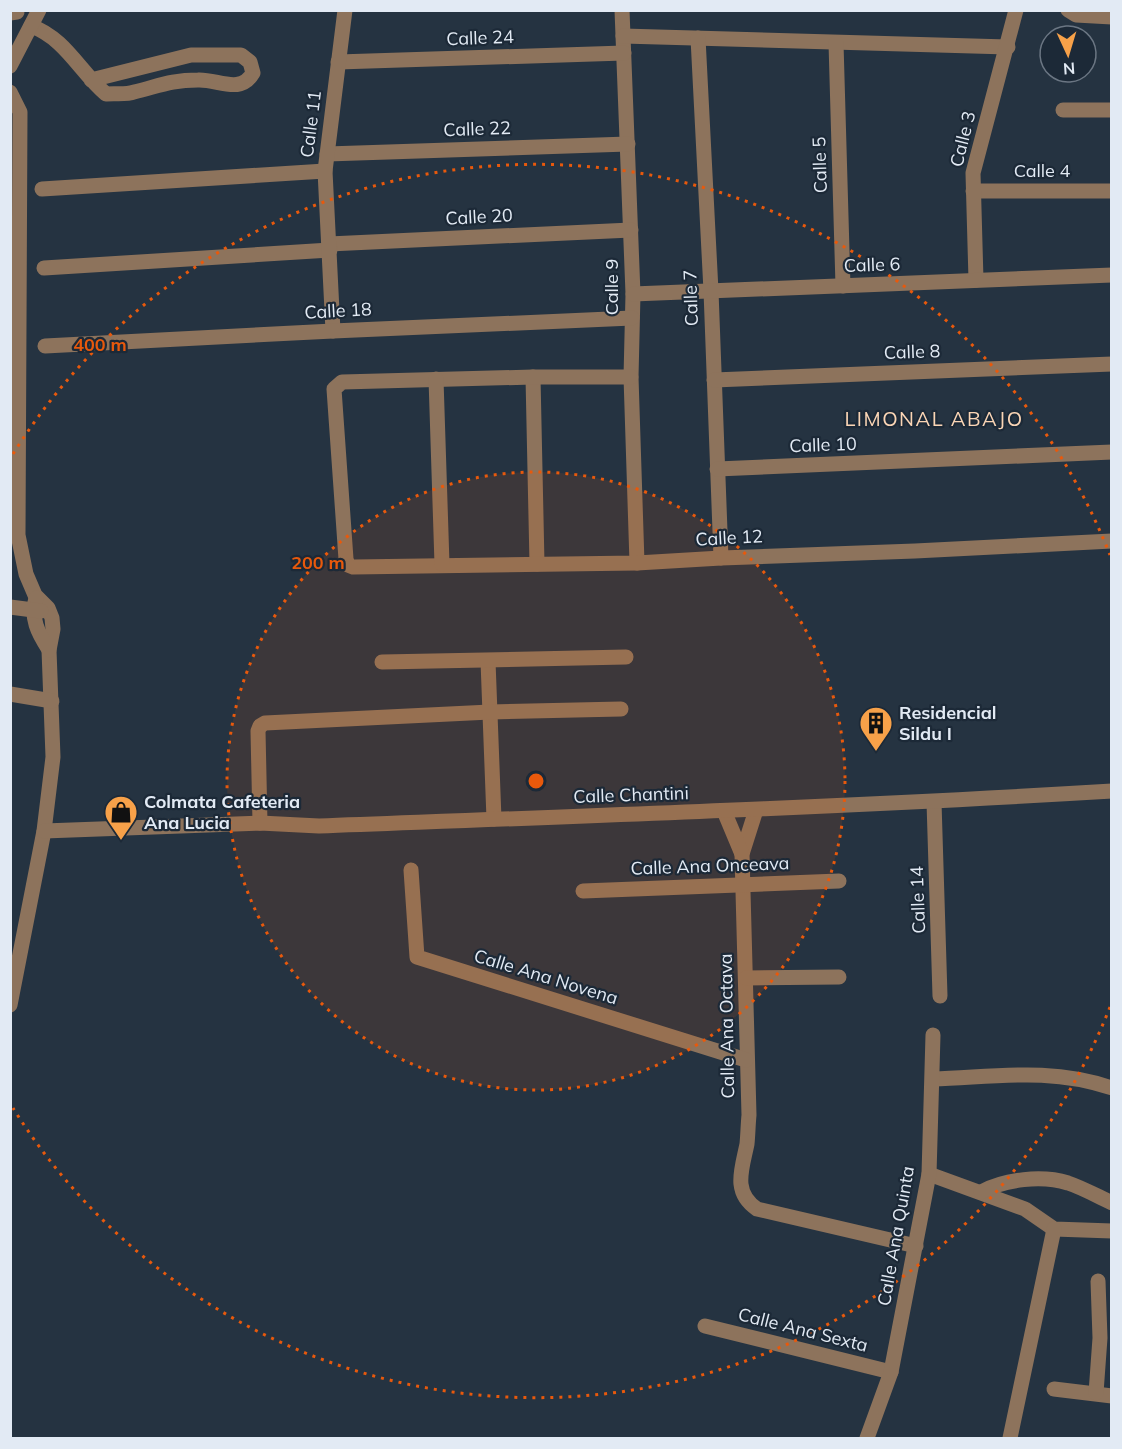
<svg xmlns="http://www.w3.org/2000/svg" width="1122" height="1449" font-family="Mulish,sans-serif">
<style>
.lines{fill:none;stroke-linecap:round;stroke-linejoin:round}
.minor{stroke:#8d735c;stroke-width:15}
.ring{fill:none;stroke:#e8590c;stroke-width:3;stroke-dasharray:3 6}
.labels{text-anchor:middle;stroke-width:4.5;stroke-linejoin:round;paint-order:stroke}
.street-label{font-size:18px;fill:#e2eaf4;stroke:#1c2937}
.poi-label{font-size:18px;font-weight:bold;fill:#e2eaf4;stroke:#1c2937;text-anchor:start}
.neighbourhood-label{font-size:20px;letter-spacing:1.5px;fill:#fad5b5;stroke:#1c2937}
.centre{fill:#e8590c;stroke:#1c2937;stroke-width:3}
.ring-label{font-size:18px;text-anchor:middle;font-weight:bold;fill:#e8590c;stroke:#1c2937;stroke-width:4.5;stroke-linejoin:round;paint-order:stroke}
</style>
<rect width="100%" height="100%" fill="#253341"/>
<g class="lines">
<g class="minor">
<polyline points="622,10 633,294 631,377 637,563"/>
<polyline points="1068,10 1076,15 1112,17"/>
<polyline points="10,13 17,12"/>
<path d="M31,26C65,38 80,72 106,94C115,93 126,95 134,92C159,86 171,80 198,80C218,79 240,95 253,73L250,62L241,55H191L91,80"/>
<polyline points="623,36 1008,47"/>
<polyline points="698,38 711,291 721,558"/>
<polyline points="836,43 843,286"/>
<polyline points="338,62 624,53"/>
<polyline points="10,66 39,10"/>
<polyline points="10,92 20,112 18,535 26,574 35,595 48,608 52,618 53,629 49,650 53,757 44,831 10,1005"/>
<polyline points="1063,110 1112,110"/>
<polyline points="327,154 628,144"/>
<polyline points="42,189 325,171"/>
<polyline points="973,191 1112,191"/>
<polyline points="329,244 631,230"/>
<polyline points="44,268 330,250"/>
<polyline points="976,280 973,173 1016,10"/>
<polyline points="633,294 1112,275"/>
<polyline points="333,331 325,171 345,10"/>
<polyline points="45,346 333,331 632,318"/>
<polyline points="533,377 537,564"/>
<polyline points="631,377 533,377 342,382 334,389 346,559 348,565 353,567 637,563 721,558 915,551 1112,541"/>
<polyline points="436,379 442,564"/>
<polyline points="714,380 1112,364"/>
<polyline points="717,469 1112,452"/>
<path d="M36,598C30,618 38,633 49,650"/>
<polyline points="10,607 41,611"/>
<polyline points="488,661 494,819"/>
<polyline points="382,662 626,657"/>
<polyline points="10,694 52,701"/>
<polyline points="934,802 940,996"/>
<path d="M756,810L742,854L749,1115C748,1125 748,1134 747,1144C742,1169 732,1192 757,1209L916,1246"/>
<polyline points="724,811 742,854"/>
<polyline points="260,823 258,731 260,726 265,723 490,712 621,709"/>
<path d="M44,831L260,823L319,826C583,816 847,807 1112,791"/>
<polyline points="411,870 417,957 746,1060"/>
<polyline points="583,891 839,881"/>
<polyline points="746,978 839,977"/>
<path d="M933,1079C996,1077 1050,1067 1112,1088"/>
<polyline points="929,1174 1025,1209 1054,1229 1112,1231"/>
<path d="M981,1192C1005,1179 1042,1175 1068,1183C1083,1188 1097,1196 1112,1203"/>
<polyline points="705,1326 891,1372"/>
<polyline points="1054,1389 1112,1396"/>
<polyline points="1096,1393 1100,1338 1098,1281"/>
<polyline points="867,1438 891,1372 929,1174 933,1035"/>
<polyline points="1010,1438 1054,1229"/>
</g>
</g>
<circle cx="536" cy="781" r="309" fill="#e8590c" fill-opacity=".12"/>
<g class="ring">
<circle cx="536" cy="781" r="309"/>
<path d="M1110 1007A617 617 0 0 1 13 1108M13 454A617 617 0 0 1 1110 555"/>
</g>
<defs>
<symbol id="building-pin" viewBox="-11 -11 22 30"><path d="M0 17L-7.5 6A9.5 9.5 0 1 1 7.5 6Z" fill="#f7a149" stroke="#1c2937"/><path d="M-4-6H4V6H1V3H-1V6H-4ZM-2.5-4.3h1.7v1.8h-1.7ZM.8-4.3h1.7v1.8H.8ZM-2.5-1h1.7V.8h-1.7ZM.8-1h1.7V.8H.8Z" fill="#111"/></symbol>
<symbol id="shop-pin" viewBox="-11 -11 22 30"><path d="M0 17L-7.5 6A9.5 9.5 0 1 1 7.5 6Z" fill="#f7a149" stroke="#1c2937"/><path d="M-5-2.5h2.3a2.7 3.5 0 0 1 5.4 0H5L5.5 6h-11ZM-1.5-2.5h3a1.5 2.3 0 0 0-3 0Z" fill="#111"/></symbol>
</defs>
<g fill-rule="evenodd">
<use href="#building-pin" x="857" y="704" width="38" height="52"/>
<use href="#shop-pin" x="102" y="793" width="38" height="52"/>
</g>
<g class="labels">
<g class="street-label">
<text transform="translate(480 38) rotate(-2)" y="6">Calle 24</text>
<text transform="translate(311 124) rotate(-83)" y="6">Calle 11</text>
<text transform="translate(477 129) rotate(-2)" y="6">Calle 22</text>
<text transform="translate(963 139) rotate(-76)" y="6">Calle 3</text>
<text transform="translate(820 165) rotate(-92)" y="6">Calle 5</text>
<text x="1042" y="177">Calle 4</text>
<text transform="translate(479 217) rotate(-3)" y="6">Calle 20</text>
<text transform="translate(872 265) rotate(-2)" y="6">Calle 6</text>
<text transform="translate(612 287) rotate(-90)" y="6">Calle 9</text>
<text transform="translate(691 298) rotate(-92)" y="6">Calle 7</text>
<text transform="translate(338 311) rotate(-3)" y="6">Calle 18</text>
<text transform="translate(912 352) rotate(-2)" y="6">Calle 8</text>
<text transform="translate(823 445) rotate(-2)" y="6">Calle 10</text>
<text transform="translate(729 538) rotate(-3)" y="6">Calle 12</text>
<text transform="translate(631 795) rotate(-2)" y="6">Calle Chantini</text>
<text transform="translate(710 866) rotate(-2)" y="6">Calle Ana Onceava</text>
<text transform="translate(918 900) rotate(-92)" y="6">Calle 14</text>
<text transform="translate(546 977) rotate(17)" y="6">Calle Ana Novena</text>
<text transform="translate(727 1026) rotate(-91)" y="6">Calle Ana Octava</text>
<text transform="translate(896 1236) rotate(-80)" y="6">Calle Ana Quinta</text>
<text transform="translate(803 1330) rotate(14)" y="6">Calle Ana Sexta</text>
</g>
<g class="poi-label">
<text x="899" y="719">Residencial<tspan x="899" dy="21">Sildu I</tspan></text>
<text x="144" y="808">Colmata Cafeteria<tspan x="144" dy="21">Ana Lucia</tspan></text>
</g>
<g class="neighbourhood-label">
<text x="934" y="426">LIMONAL ABAJO</text>
</g>
</g>
<circle cx="536" cy="781" r="9" class="centre"/>
<g class="ring-label">
<text x="100" y="351">400 m</text>
<text x="318" y="569">200 m</text>
</g>
<rect width="1122" height="1449" fill="none" stroke="#e2eaf4" stroke-width="24"/>
<g transform="translate(1068 54) rotate(176)"><circle r="28" fill="#1c2937" stroke="#6b7683" stroke-width="1.5"/>
<path d="M0-4.5L10 22L0 15L-10 22Z" fill="#f7a149"/>
<text y="-9" font-size="16" font-weight="bold" text-anchor="middle" fill="#e2eaf4">N</text>
</g>
</svg>
